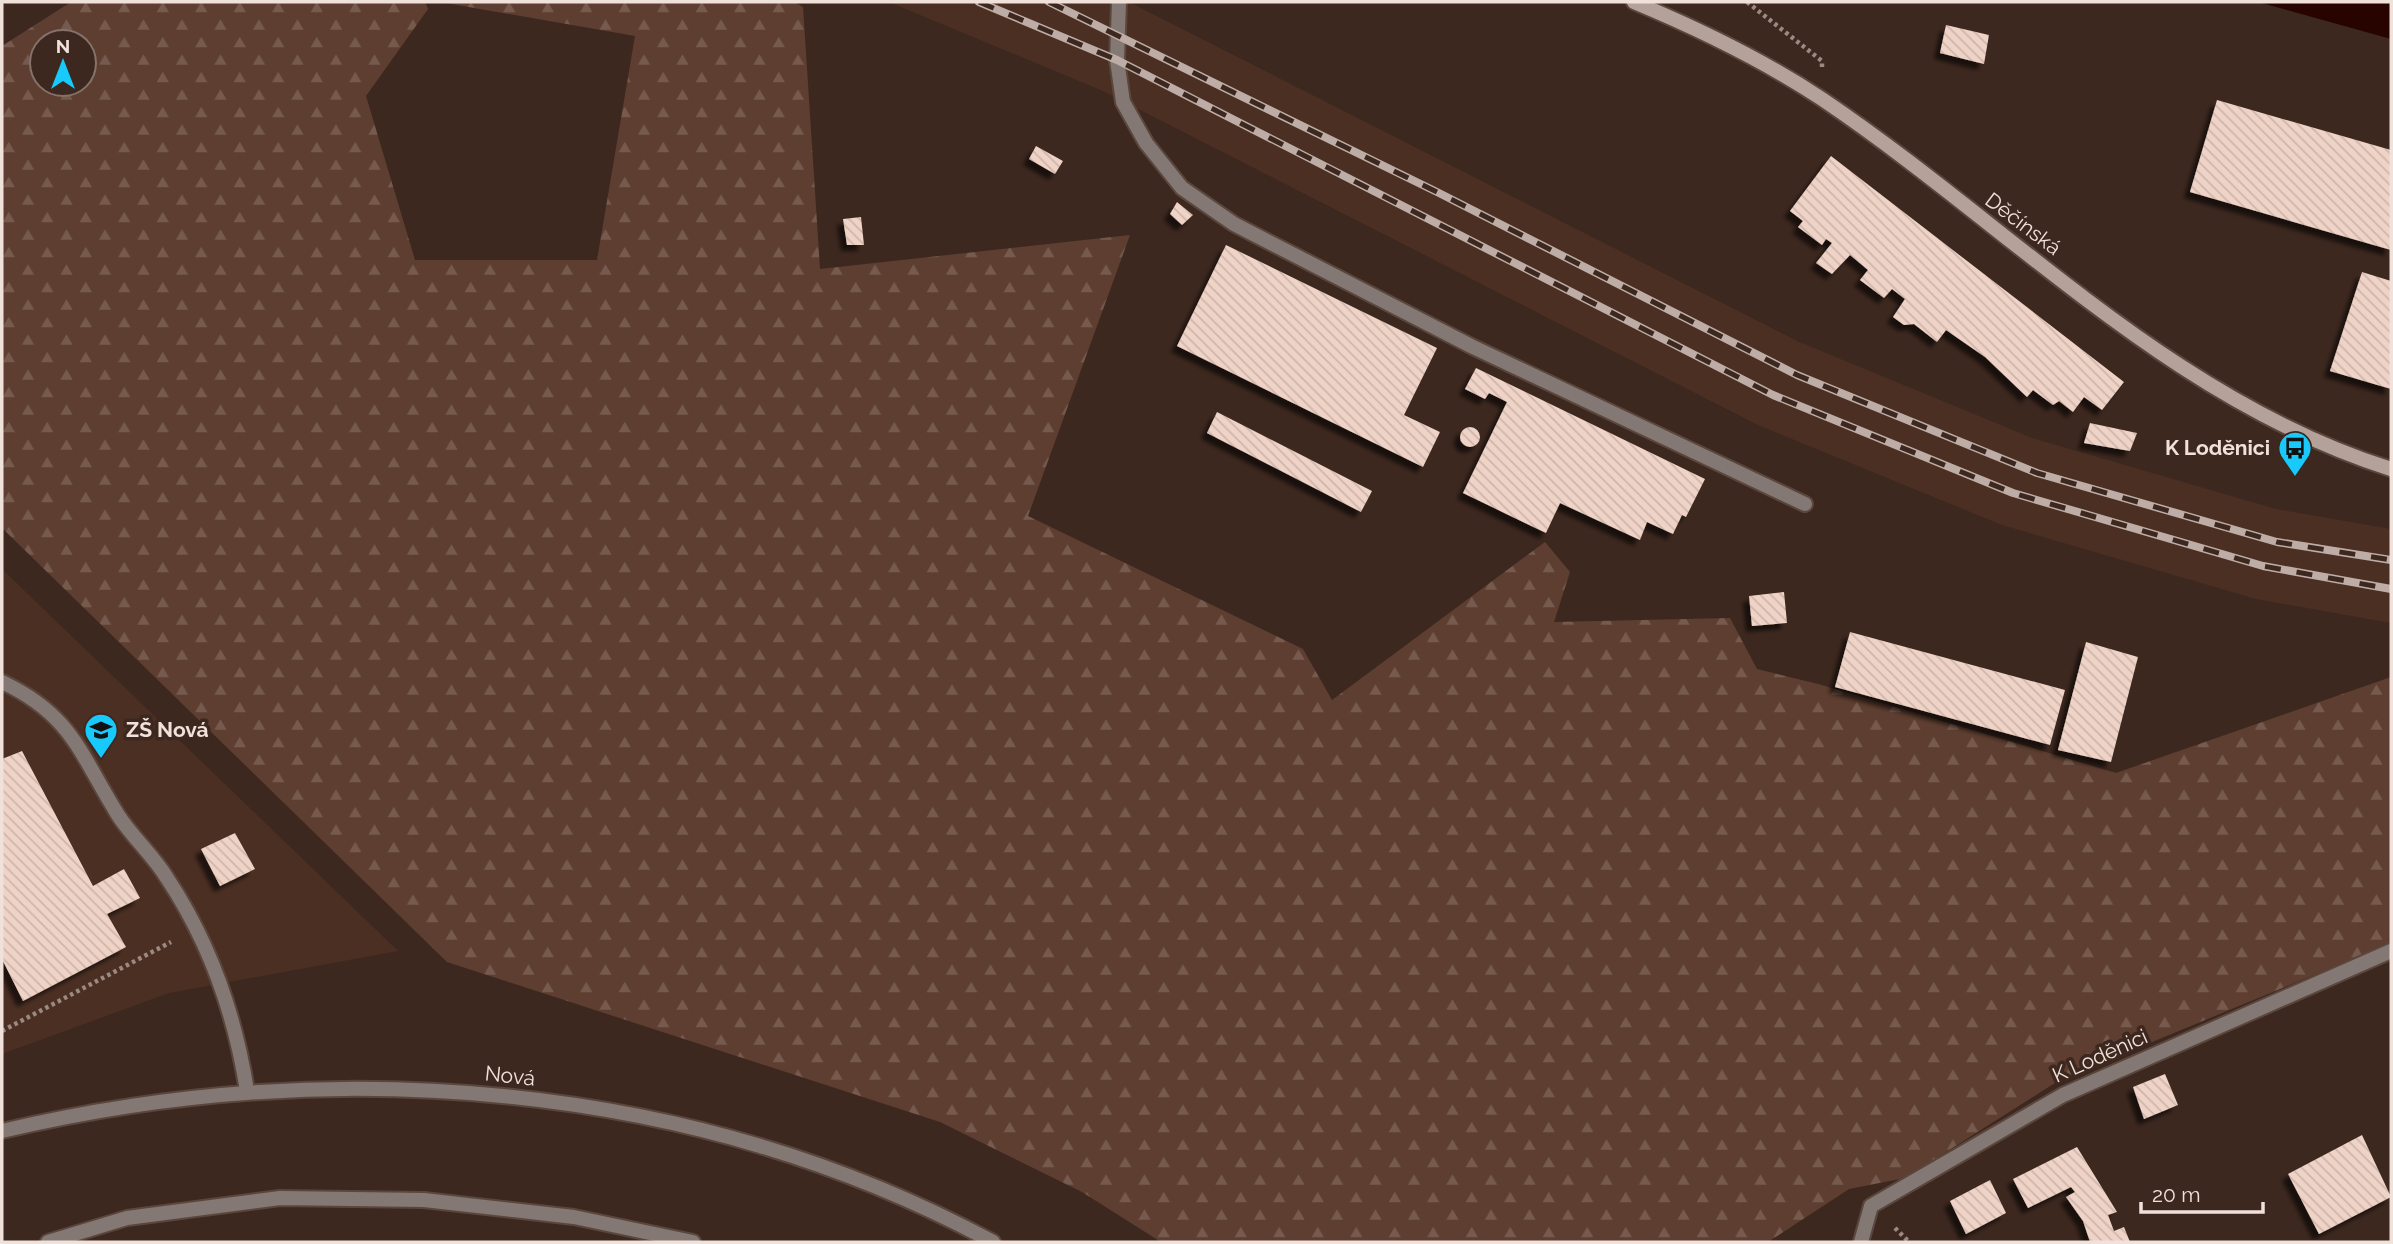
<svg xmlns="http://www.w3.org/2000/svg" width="2393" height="1244" font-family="Raleway,sans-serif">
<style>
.built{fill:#4b2f23}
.forest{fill:url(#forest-firs);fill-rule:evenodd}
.water{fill:#270400}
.building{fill:url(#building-back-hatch);filter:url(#shadow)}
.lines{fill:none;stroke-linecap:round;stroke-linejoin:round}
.service-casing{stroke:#5a463d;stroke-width:18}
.minor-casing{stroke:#5a463d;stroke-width:18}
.tertiary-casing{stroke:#5a463d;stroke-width:18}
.secondary-casing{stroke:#5a463d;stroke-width:18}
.path{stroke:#9b8982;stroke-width:4.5;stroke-dasharray:3.5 3.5;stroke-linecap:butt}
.service{stroke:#837873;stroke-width:14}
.minor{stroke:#837873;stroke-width:14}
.tertiary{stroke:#837873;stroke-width:14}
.secondary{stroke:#b4a29a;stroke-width:14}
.rail-casing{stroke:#beada6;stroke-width:8}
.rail{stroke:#3d281f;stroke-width:5;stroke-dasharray:16;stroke-linecap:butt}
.labels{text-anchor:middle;stroke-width:7;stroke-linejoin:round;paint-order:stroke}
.street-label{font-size:21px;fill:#f0e1db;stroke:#3d281f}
.poi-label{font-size:21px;font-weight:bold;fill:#f0e1db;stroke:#3d281f;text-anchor:end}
</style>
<defs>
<pattern id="forest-firs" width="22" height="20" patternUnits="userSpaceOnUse" patternTransform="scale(1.75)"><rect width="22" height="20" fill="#5e3e30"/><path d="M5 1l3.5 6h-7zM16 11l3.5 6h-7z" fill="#755a4d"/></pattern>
<pattern id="building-back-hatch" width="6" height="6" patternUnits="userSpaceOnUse" patternTransform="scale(1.75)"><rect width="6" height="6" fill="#efd3c7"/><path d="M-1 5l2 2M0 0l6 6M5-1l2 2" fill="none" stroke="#ceb6ac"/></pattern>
<filter id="shadow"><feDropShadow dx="-6" dy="6" stdDeviation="2" flood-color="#0009"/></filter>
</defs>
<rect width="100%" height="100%" fill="#3d281f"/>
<g class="built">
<polygon points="889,2 1129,2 1797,341 2032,438 2276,509 2391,529 2391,623 2256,599 2002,525 1758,425 1103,91"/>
<polygon points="2,569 398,951 169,993 2,1054"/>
</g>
<path class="forest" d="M71,2H425L428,9L366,96L415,260H597L635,36L440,2H794L803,7L820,269L1130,235L1028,516L1303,649L1332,700L1545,542L1570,572L1554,622L1730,618L1757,669L1818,684L2116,773L2391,677V943L2058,1081L1905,1178L1849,1189L1768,1242H1161L1082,1192L940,1122L447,962L2,528V46ZM42,42H84V84H42Z"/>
<polygon class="water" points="2258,2 2391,2 2391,39"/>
<g class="building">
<polygon points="1946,25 1989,35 1984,64 1940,53"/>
<polygon points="2217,100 2391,150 2391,250 2190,192"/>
<polygon points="1036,146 1063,161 1055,174 1029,159"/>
<polygon points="1831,156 2124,382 2102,410 2084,397 2073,412 2059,401 2053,405 2033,390 2027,397 1985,357 1946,330 1937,342 1914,324 1904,325 1893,317 1905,299 1892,289 1884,298 1860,280 1868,270 1850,255 1832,274 1816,263 1832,243 1826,239 1822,245 1798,227 1803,221 1790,211"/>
<polygon points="1177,202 1193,215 1182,225 1170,214"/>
<polygon points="861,217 864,245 847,245 843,219"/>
<polygon points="1226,245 1437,348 1404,415 1440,432 1423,467 1177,346"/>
<polygon points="2362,272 2391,281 2391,389 2330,371"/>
<polygon points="1476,368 1705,479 1686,517 1682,515 1673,534 1647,522 1640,540 1560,503 1546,533 1463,493 1507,402 1489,393 1485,399 1465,389"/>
<polygon points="1217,412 1372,491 1361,512 1207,433"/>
<polygon points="2090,423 2137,433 2130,451 2084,443"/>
<circle cx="1470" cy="437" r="10"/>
<polygon points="1784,592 1787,623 1752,626 1749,596"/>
<polygon points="1850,632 2065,690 2050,745 1835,687"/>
<polygon points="2086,642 2138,657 2111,762 2058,750"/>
<polygon points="22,751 93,886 124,869 140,898 107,914 126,947 23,1001 2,959 2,759"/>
<polygon points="235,833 255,869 220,886 201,849"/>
<polygon points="2165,1074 2178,1105 2144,1119 2133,1087"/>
<polygon points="2362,1135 2391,1197 2319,1234 2288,1174"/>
<polygon points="2077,1147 2117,1212 2108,1215 2114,1231 2124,1227 2130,1242 2090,1242 2083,1221 2066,1197 2075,1192 2071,1187 2028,1208 2013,1179"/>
<polygon points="1990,1180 2006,1213 1966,1234 1950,1201"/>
</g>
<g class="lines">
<defs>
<g id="service">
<polyline points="1119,2 1117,60 1123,102 1146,143 1182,188 1234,224 1473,347 1805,504"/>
<path d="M2,682C72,715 80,754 118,815C132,837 153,855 167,878C210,943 235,1014 247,1091"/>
<polyline points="48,1242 127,1218 280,1198 424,1200 574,1217 693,1242"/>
</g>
<polyline id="minor" points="1861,1242 1871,1206 2063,1095 2391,951"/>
<path id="tertiary" d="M2,1131C331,1053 692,1080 993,1242"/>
<path id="secondary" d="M1634,2C1699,29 1763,60 1822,99C2009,225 2171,400 2391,469"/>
</defs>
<use href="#service" class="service-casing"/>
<use href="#minor" class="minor-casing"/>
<use href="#tertiary" class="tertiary-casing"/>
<use href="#secondary" class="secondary-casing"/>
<g class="path">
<polyline points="1747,2 1822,61 1822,67"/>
<polyline points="2,1031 171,942"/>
<polyline points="1895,1228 1909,1242"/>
</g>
<use href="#service" class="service"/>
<use href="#minor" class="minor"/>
<use href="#tertiary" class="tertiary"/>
<use href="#secondary" class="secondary"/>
<defs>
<g id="rail">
<polyline points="979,2 1117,60 1773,395 2013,493 2263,566 2391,589"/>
<polyline points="1049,2 1437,192 1797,375 2037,473 2277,542 2391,560"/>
</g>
</defs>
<use href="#rail" class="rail-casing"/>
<use href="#rail" class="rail"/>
</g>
<defs>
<symbol id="bus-pin" viewBox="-11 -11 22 30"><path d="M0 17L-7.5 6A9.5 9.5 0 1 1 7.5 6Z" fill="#18cafb" stroke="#3d281f"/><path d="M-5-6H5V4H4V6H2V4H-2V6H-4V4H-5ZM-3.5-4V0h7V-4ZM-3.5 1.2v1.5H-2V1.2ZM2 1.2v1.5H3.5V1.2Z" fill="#111"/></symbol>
<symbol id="school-pin" viewBox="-11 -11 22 30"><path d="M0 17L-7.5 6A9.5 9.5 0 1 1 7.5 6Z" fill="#18cafb" stroke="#3d281f"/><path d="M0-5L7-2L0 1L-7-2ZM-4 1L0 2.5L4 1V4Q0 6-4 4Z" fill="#111"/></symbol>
</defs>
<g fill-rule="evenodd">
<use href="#bus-pin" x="2276" y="429" width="38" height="52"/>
<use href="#school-pin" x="82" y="711" width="38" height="52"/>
</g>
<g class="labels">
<g class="street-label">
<text transform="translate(2023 224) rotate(37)" y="7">Děčínská</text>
<text transform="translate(2100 1056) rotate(-24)" y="7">K Loděnici</text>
<text transform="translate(510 1076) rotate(6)" y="7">Nová</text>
</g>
<g class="poi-label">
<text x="2270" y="455">K Loděnici</text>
<text x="126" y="737" text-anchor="start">ZŠ Nová</text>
</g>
</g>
<rect width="2393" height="1244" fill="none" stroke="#f0e1db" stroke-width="7"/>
<g transform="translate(63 63)"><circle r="33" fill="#3d281f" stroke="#85726a" stroke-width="2"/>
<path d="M0-5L12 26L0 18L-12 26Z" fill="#18cafb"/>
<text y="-10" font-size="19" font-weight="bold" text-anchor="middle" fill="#f0e1db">N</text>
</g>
<path d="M2141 1202v10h122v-10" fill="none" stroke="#f0e1db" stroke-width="3.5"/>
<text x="2152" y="1202" font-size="21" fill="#f0e1db" stroke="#3d281f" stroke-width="5" paint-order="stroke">20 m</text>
</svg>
